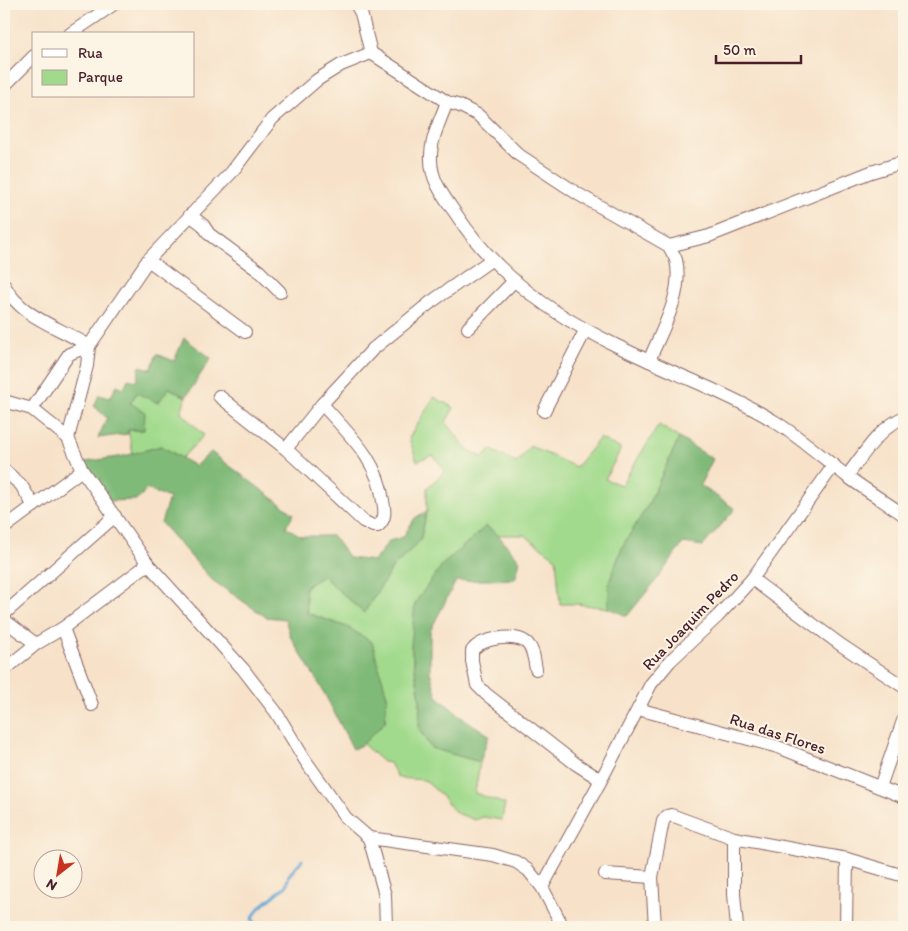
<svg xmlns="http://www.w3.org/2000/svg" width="908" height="931" font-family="Itim,sans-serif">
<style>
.green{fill:#a1da8c;stroke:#767c5c}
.forest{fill:#80ba78;stroke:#656c52}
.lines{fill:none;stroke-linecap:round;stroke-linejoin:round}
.stream{stroke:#5da5d4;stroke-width:3}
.street-casing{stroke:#876362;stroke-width:14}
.street{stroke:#fff;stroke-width:12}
.labels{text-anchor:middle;stroke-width:4;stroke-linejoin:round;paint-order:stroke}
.street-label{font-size:16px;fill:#4a1f2b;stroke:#fcf5e5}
</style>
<rect width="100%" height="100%" fill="#fcf5e5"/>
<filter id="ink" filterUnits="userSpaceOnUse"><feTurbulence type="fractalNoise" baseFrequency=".02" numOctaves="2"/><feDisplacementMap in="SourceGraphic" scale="10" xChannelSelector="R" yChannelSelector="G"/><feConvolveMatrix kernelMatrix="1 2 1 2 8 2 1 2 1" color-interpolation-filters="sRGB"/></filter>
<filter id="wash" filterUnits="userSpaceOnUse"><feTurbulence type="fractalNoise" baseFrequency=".0096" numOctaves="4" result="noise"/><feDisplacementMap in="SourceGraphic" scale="20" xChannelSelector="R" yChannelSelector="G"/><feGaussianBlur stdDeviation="1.12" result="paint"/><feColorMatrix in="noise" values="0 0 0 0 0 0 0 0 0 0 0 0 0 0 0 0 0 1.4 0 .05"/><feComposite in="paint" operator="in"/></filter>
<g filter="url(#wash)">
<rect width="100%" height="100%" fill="#f7e2c9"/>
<g class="green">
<polygon points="169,388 186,397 181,412 204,435 182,458 161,446 133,454 128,430 144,430 130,404 137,393"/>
<polygon points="434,397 454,408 446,422 467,449 482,457 487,454 490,449 517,463 530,446 576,467 600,438 621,449 605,479 621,485 659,425 679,438 648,505 622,547 609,583 608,608 577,604 560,604 556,558 524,535 498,535 486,526 411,646 420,698 419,729 431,748 480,762 475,793 505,804 502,820 483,817 475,820 456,813 438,792 424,780 398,778 390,763 383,762 363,744 385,721 387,696 347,627 307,613 305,587 323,576 364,613 393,567 420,541 427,511 427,488 445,471 433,455 417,461 409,438"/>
</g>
<g class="forest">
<polygon points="184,338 211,358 186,397 169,388 158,403 137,393 130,403 145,412 144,430 128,430 128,434 98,438 107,418 94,406 99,395 110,398 117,385 124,388 128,379 137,381 140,366 151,369 157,354 174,361"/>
<polygon points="679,438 713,459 700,485 735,509 703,546 683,543 658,578 627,616 608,608 609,583 622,547 648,505"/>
<polygon points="161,446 195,466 211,452 294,514 286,527 301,536 333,536 349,558 374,561 389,541 403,537 415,518 427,511 420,541 393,567 364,613 323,576 305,587 307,613 347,627 372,642 387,696 385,722 363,744 353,749 321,687 291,638 285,619 266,617 212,580 161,523 169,498 147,489 137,500 108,501 85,462 124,456"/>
<polygon points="486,526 498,535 520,561 515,579 456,581 430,631 430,672 437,696 460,716 489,735 480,762 431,748 419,729 420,698 411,646 415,603 442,565"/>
</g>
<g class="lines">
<polyline class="stream" points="259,927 252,919 259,908 286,886 289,875 302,860"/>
</g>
</g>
<g filter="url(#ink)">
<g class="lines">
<defs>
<g id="street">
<path d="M356,4L361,13L371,53L447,102L460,106L478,115L519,155L578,194L669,246C671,251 675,256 676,260C684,294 661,331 649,361"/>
<polyline points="70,34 114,4"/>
<polyline points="4,86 34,56"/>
<path d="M447,102C440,121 430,140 431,160C431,181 445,198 456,214C514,302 595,337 687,378C716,391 745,403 772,420C799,436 823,458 848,477C866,490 885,502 904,515"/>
<polyline points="190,215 203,225 209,234 259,271 280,292"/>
<polyline points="669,246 709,236 871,172 904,162"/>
<polyline points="148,260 245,332"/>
<path d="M4,285C21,318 60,327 89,346"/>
<polyline points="468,328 514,281"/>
<path d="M219,396L286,449L363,521L373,526H378C386,519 385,511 383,501C378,459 348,434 322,404"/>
<polyline points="4,401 32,409 68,438 82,470 148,564 243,669 276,712 305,760 346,818 369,838"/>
<polyline points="32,409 69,354 89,346"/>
<polyline points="544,411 585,331"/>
<polyline points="68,438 87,366 89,346 148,260 231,173 272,119 317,80 341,65 371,53"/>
<polyline points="286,449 322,404 373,349 431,302 491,260"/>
<polyline points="4,470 21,485 34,506"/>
<path d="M847,476C864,454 878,429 904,417"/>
<polyline points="4,528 82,470"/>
<polyline points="752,579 841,645 904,687"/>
<polyline points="4,614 115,516"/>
<polyline points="4,620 36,644"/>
<polyline points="63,628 92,705"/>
<path d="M536,669C534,660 534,650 527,643C515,633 480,638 472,651V661L477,685L486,694L576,764L601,780"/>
<polyline points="4,670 36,644 63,628 148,564"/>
<polyline points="638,709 778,747 904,797"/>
<polyline points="880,787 904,718"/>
<polyline points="369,838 493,855 516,862 528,870 542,887 563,927"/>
<polyline points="369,838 385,895 386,927"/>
<polyline points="734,838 734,894 737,927"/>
<polyline points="605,874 652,877"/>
<polyline points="542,887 601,780 651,684 670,661 718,616 752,579 834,465"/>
<polyline points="655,927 652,877 663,821 667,816 671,815 734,838 847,859 904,876"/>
<polyline points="846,927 847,859"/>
</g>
</defs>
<use href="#street" class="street-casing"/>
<use href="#street" class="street"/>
</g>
</g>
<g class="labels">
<g class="street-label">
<text transform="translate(690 620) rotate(-46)" y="6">Rua Joaquim Pedro</text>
<text transform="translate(778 733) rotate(18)" y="6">Rua das Flores</text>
</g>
</g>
<rect width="908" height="931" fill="none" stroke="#fcf5e5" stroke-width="20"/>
<rect x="32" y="32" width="162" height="65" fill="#fcf5e5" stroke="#b59f9b"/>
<rect x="42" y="49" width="25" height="8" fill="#ffffff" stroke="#b59f9b"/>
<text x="78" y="58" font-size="15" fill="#4a1f2b">Rua</text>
<rect x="42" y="70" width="25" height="15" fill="#a1da8c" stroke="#b59f9b"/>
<text x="78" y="82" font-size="15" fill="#4a1f2b">Parque</text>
<g transform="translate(58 874) rotate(211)"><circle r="24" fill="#fcf5e5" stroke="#b59f9b"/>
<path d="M0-4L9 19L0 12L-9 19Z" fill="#c8321e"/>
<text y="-8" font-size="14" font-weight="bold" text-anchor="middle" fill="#4a1f2b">N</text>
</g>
<path d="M716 55v8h85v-8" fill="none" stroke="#4a1f2b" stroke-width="2.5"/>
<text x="723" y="55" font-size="15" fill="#4a1f2b" stroke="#fcf5e5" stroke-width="4" paint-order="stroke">50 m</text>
</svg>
